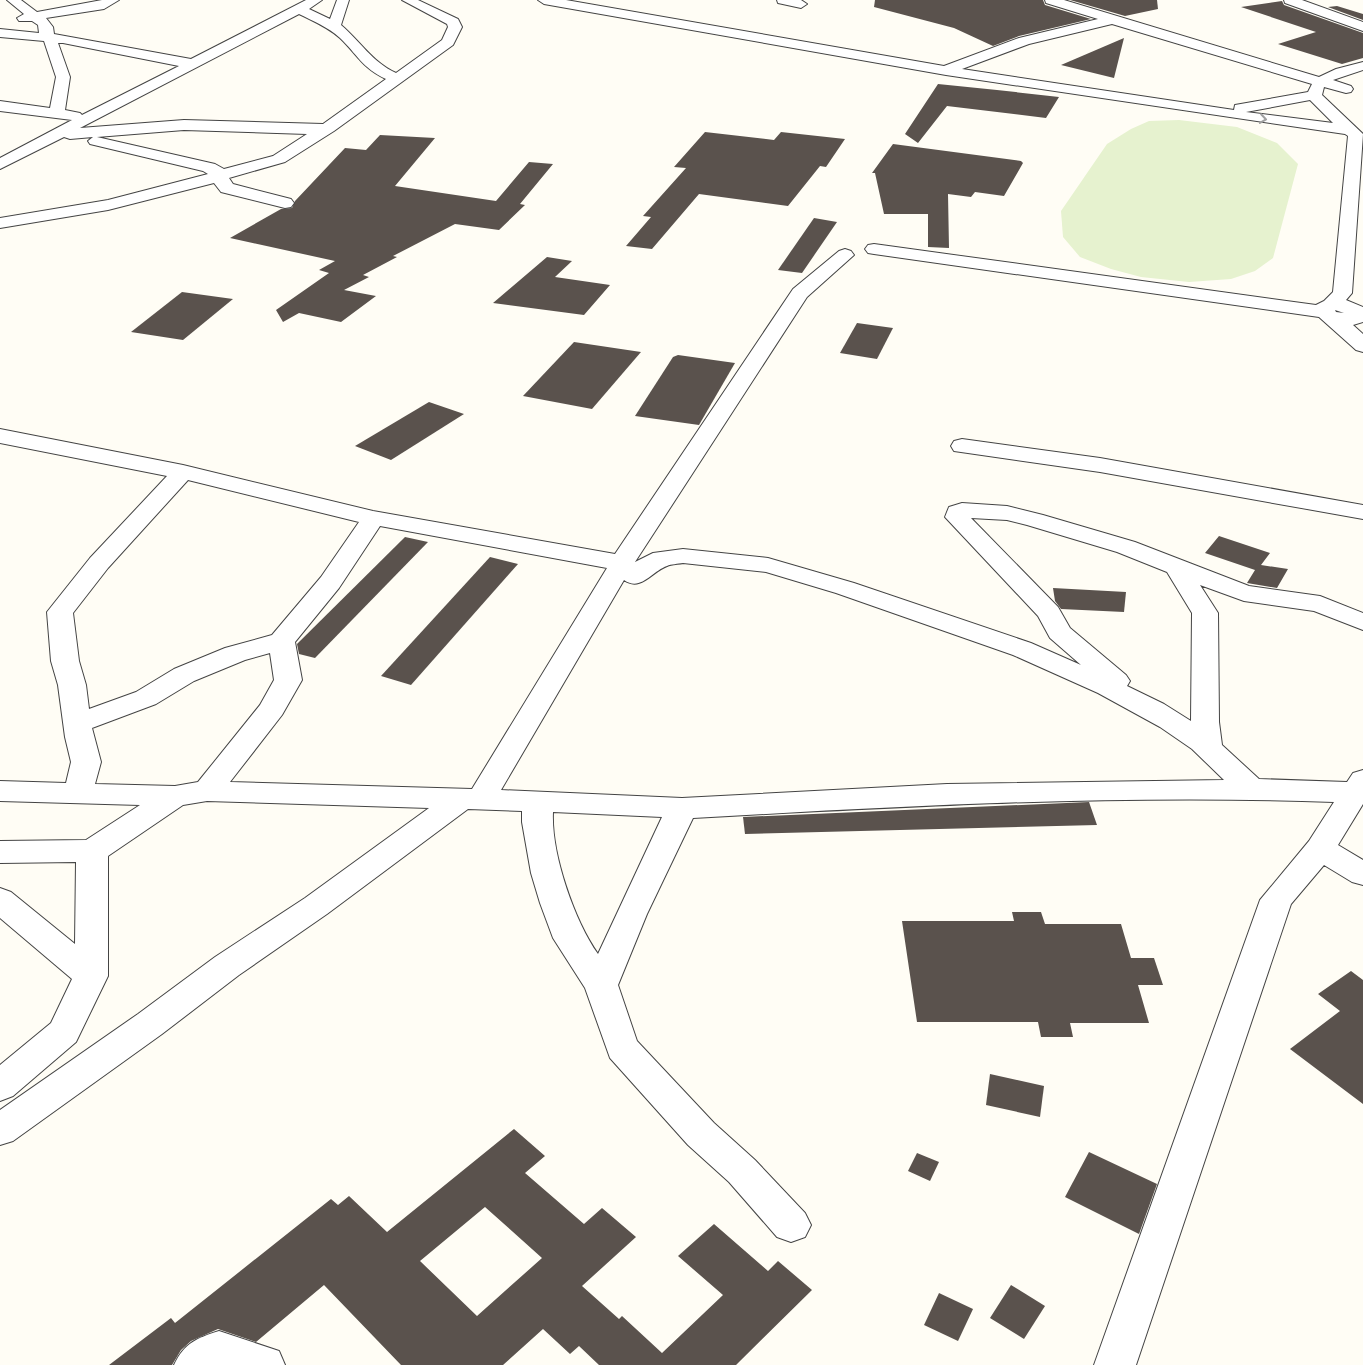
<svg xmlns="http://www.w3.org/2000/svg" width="1363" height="1365" font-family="'Noto Serif',serif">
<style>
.pitch{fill:#e6f2cf}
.building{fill:#5a524d;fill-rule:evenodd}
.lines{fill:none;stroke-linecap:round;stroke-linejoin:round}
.minor-casing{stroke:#444;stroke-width:2}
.minor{fill:#fff;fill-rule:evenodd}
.oneway{stroke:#a0a0a0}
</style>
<rect width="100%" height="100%" fill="#fffdf5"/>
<polygon class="pitch" points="1179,120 1237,127 1277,143 1298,164 1273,258 1255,271 1231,279 1189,282 1141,277 1111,269 1080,257 1063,237 1061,211 1107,144 1131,129 1149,121"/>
<g class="building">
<polygon points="875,0 1043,0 1045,5 1091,19 1019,36 993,46 954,28 874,7"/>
<polygon points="1070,0 1157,0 1158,9 1125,16"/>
<polygon points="1282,1 1284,5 1363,33 1363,58 1342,64 1278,44 1316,32 1241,7"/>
<polygon points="1337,6 1363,14 1363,20 1328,7"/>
<polygon points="1124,38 1114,78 1061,65"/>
<polygon points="938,84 997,90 1059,97 1046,118 947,106 918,143 905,134"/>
<polygon points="705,132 774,140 781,132 845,139 826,167 820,166 788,206 699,194 652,249 626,246 651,217 643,216 686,168 674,167"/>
<polygon points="380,135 435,138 395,186 496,201 529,162 553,164 520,204 525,205 499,230 455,224 393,256 397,257 363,275 369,277 344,290 376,296 341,322 299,313 283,322 276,310 329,273 319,270 335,261 230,238 281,209 292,208 295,201 345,148 366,150"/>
<polygon points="893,144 1021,161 1023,163 1004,196 975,192 971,197 948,194 949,248 928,247 928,214 884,214 875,173 872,173"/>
<polygon points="814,218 837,222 802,273 778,270"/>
<polygon points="547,257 572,261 555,277 610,285 584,315 493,303"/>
<polygon points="182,292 233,299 183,340 131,332"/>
<polygon points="857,323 893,328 877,359 840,353"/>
<polygon points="574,342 641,352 592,409 523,396"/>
<polygon points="678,355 735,363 699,425 635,416 673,357"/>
<polygon points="429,402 464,414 391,460 355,446"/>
<polygon points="1219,536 1270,553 1261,565 1288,569 1277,588 1247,583 1255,570 1205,553"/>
<polygon points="405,537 428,542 315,658 299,654 297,644"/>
<polygon points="490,557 518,564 411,685 381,676"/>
<polygon points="1053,588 1126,592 1124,612 1061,609 1055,601"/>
<polygon points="1089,802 1097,825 745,834 743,817"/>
<polygon points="1012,912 1041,912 1045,924 1121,924 1131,958 1154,958 1163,985 1138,985 1149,1023 1070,1023 1073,1037 1041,1037 1038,1022 917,1022 902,921 1014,921"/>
<polygon points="1351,971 1363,980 1363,1104 1290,1049 1340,1011 1318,994"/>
<polygon points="990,1074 1044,1086 1040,1117 986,1105"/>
<path d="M514,1129L545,1156L525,1173L584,1224L602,1208L636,1237L582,1286L619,1319L622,1316L662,1353L723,1295L678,1256L714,1224L768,1271L778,1261L812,1290L736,1365H599L579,1346L570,1354L543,1329L503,1365H401L324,1285L256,1342L218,1329L191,1341L181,1350L172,1365H109L171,1318L175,1323L331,1199L338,1205L349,1196L387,1232ZM485,1207L542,1258L477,1316L420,1261Z"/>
<polygon points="1089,1152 1157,1184 1139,1234 1065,1197"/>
<polygon points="917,1153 939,1162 930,1181 908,1171"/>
<polygon points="1011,1285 1045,1306 1024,1339 990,1318"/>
<polygon points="939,1293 973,1309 958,1341 924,1325"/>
</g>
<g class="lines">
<defs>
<g id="minor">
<path d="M7,0H21L37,12L102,0H119L104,9L46,18L53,27L54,34L191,59L306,0H322L309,9L330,19L337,0H349L341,25C360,41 372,62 396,73L442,40L448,27L447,24L402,0H418L458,19L462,27L453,45L334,131L285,162L229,178L233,184L291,199L294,203L291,207L285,208L221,192L214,183L108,210L0,228V218L108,200L208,174L203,171L90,144L88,141L93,137L70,139L64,137L0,169V158L72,120L0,111V101L50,108L56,77L44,41L0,37V29L39,33L38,25L32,21H19L17,18L24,14ZM299,14C313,21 328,27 340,38C357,54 362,68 386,79L323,124L184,120L80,128ZM58,43H63L179,66L82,115L80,113L65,110L70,77ZM184,130L307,134L273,156L224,169L215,164L97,137Z"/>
<path d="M538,0H566L944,66L1019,38L1098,19L1046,3L1045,0H1064L1319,77L1336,69L1363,62V70L1333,80L1351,86L1353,89L1351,92L1346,93L1324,87L1322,95L1363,134L1352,293L1346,300L1363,307V322L1353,325L1363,334V352L1356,350L1319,317L874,254L868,253L865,249L868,245L874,244L1316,305L1324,301L1333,292L1348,136L1345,134L946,75L544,4ZM1112,24L1312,84L1308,92L1235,105L1234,110L962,69L1029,44ZM1310,100L1333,123L1246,112ZM1335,310L1344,313L1336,312Z"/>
<polygon points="777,0 801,0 807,4 801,8 778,3"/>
<polygon points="1284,0 1302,0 1363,22 1363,31 1285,3"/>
<path d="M845,249L851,251L854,255L807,297L635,562L653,553L683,549L768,558L854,583L1031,643L1081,665L1050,638L1038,616L945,517L949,507L962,503L1007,506L1043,515L1135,542L1249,586L1320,596L1363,613V630L1314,611L1244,601L1200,585L1218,613L1219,722L1222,745L1259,779L1347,782L1353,773L1363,770V804L1338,845L1363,860V885L1352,882L1324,865L1291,904L1136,1365H1094L1260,900L1309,841L1334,802C1120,794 906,806 693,818L647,914L618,985L637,1041L714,1123L755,1160L805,1213L811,1225L805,1237L791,1242L777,1237L729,1182L688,1145L610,1058L585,988L553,938L540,903L531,873L522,822V811L468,809L327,914L239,975L162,1034L13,1141L0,1145V1110L138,1014L215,957L305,898L429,808L207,801L183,805L108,856V976L76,1042L13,1096L0,1101V1065L51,1023L72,979L0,918V888L11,892L75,944L76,862L0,863V841L86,840L140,805L0,801V781L66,783L71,762L65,737L58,685L51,661L47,612L90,558L167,476L0,443V429L183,465L373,511L615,554L793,289L839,251ZM188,480L359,522L321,577L272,635L225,648L174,669L136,692L89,709L86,685L79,661L73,613L108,568ZM971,518L1007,520L1027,525L1117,552L1167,572L1192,613L1191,721L1164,704L1127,686L1130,681L1126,675L1070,628L1058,607ZM380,526L607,568L472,789L230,782L282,715L302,680L295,642L339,588ZM683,563L766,572L836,593L1013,655L1098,693L1160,727L1192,749L1224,780L947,784L682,798L501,790L624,580C641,592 652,571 667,566C671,564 678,564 683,563ZM270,653L274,680L260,705L198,782L175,786L95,784L101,762L92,728L156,704L194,681L245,660ZM553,812L662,817L598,954C574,920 551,853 553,812Z"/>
<polygon points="962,439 1100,458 1363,505 1363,519 1100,472 954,451 951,446 954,441"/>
<path d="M219,1331L279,1351L285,1365H174C184,1343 197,1338 219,1331Z"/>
</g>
</defs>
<use href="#minor" class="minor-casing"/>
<use href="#minor" class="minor"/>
</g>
<defs><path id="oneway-chevron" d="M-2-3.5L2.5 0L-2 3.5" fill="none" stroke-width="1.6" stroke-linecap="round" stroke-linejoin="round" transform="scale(1.25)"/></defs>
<use class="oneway" href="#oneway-chevron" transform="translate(1263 119) rotate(8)"/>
</svg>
